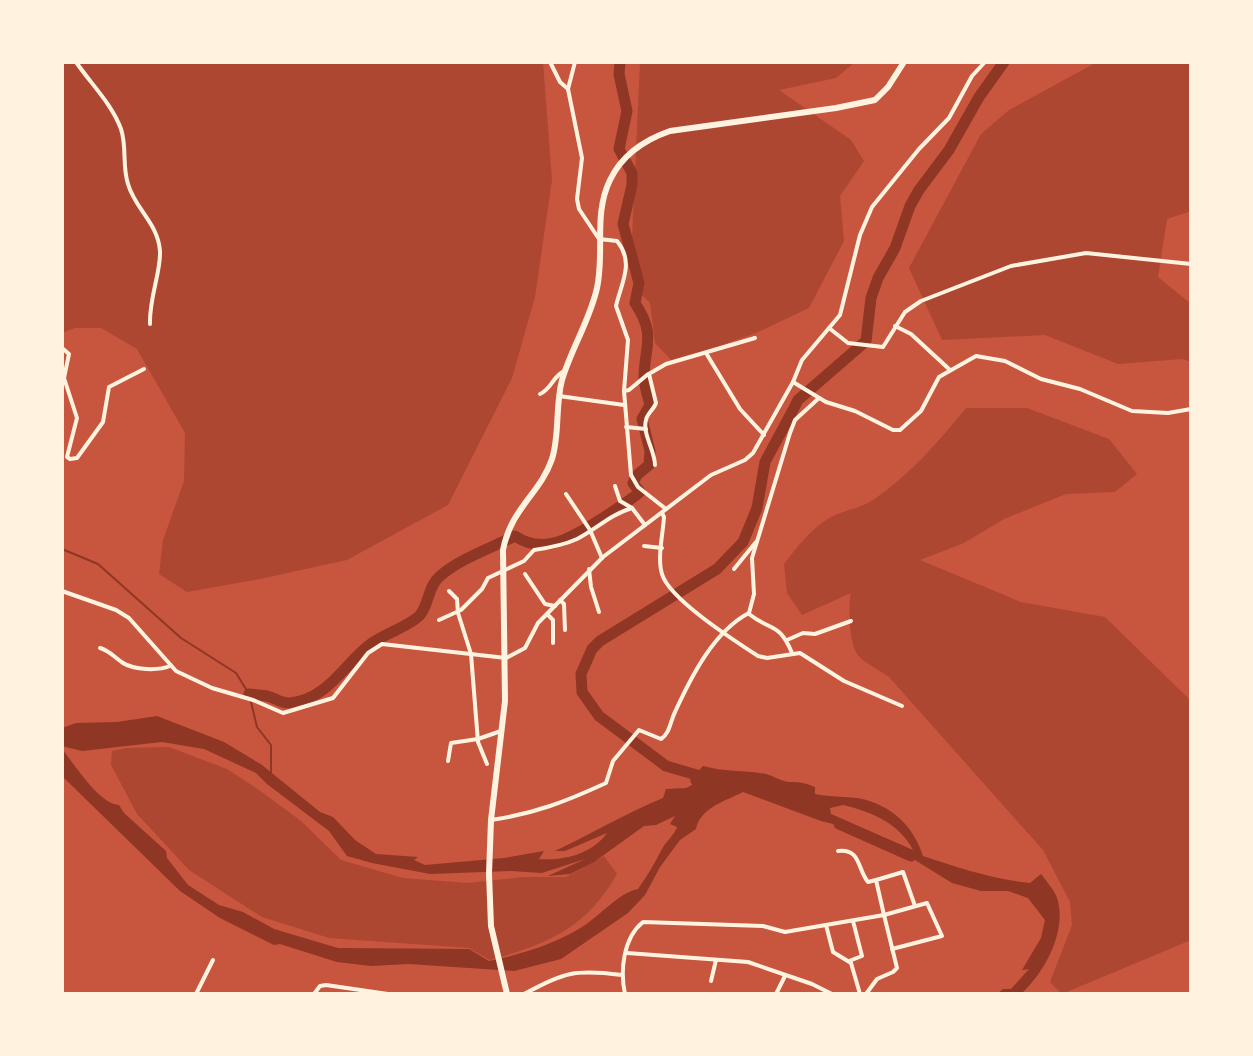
<svg xmlns="http://www.w3.org/2000/svg" width="1253" height="1056" font-family="'DejaVu Sans',sans-serif">
<style>
.green{fill:#ae4732}
.water{fill:#8f3625;fill-rule:evenodd}
.lines{fill:none;stroke-linecap:round;stroke-linejoin:round}
.stream{stroke:#8f3625;stroke-width:2}
.river{stroke:#8f3625;stroke-width:11}
.minor{stroke:#fff3e0;stroke-width:4}
.primary{stroke:#fff3e0;stroke-width:6}
</style>
<rect width="100%" height="100%" fill="#c8553d"/>
<g class="green">
<polygon points="62,62 543,62 552,180 535,297 512,378 448,505 347,560 260,579 187,592 159,574 163,540 184,481 185,433 137,349 101,328 75,328 62,333"/>
<polygon points="640,62 855,62 836,78 779,90 851,140 864,161 840,196 844,241 809,308 756,333 673,362 655,343 650,303 641,294 632,238"/>
<polygon points="1097,62 1191,62 1191,211 1167,219 1158,277 1191,304 1191,362 1182,359 1118,364 1045,335 942,340 909,268 981,134 1009,110"/>
<path d="M966,408H1027L1109,439L1137,474L1115,492L1066,494L1004,519L964,543L920,560L1021,602L1105,617L1191,701V940L1062,994L1050,982L1072,925L1070,902L1043,850L889,677C880,670 865,664 858,655C849,645 848,605 851,593L802,615L787,593L784,564C798,546 812,527 833,516C846,510 861,508 873,500C910,475 938,442 966,408Z"/>
<path d="M169,747L227,769L259,790L301,821L341,860L403,878L468,883L523,877H566L604,856L617,874C586,928 548,944 490,960L469,948L329,938L262,917L189,870L137,814L111,765L112,751L126,748Z"/>
</g>
<path class="water" d="M157,716L224,742L262,765L320,812L333,817L355,840L376,854L418,857L414,860L425,865L504,858L544,851L539,859C564,861 592,854 607,833L565,851H555C591,834 626,813 663,798L666,789L686,788L692,785L690,780L703,766C724,772 744,770 766,774C774,776 782,782 790,782C801,782 805,783 815,787V794C833,798 855,795 872,802C898,811 915,831 923,856C959,868 992,879 1030,883L1041,874C1047,882 1056,892 1058,901C1066,933 1044,973 1021,994H997L1003,989H1011L1029,969L1022,970L1041,938L1045,920L1028,898L1008,891H981L952,883L873,834L821,821L743,792C725,801 700,808 696,829L680,840L660,867L645,895L628,913L561,959L514,971L409,964L371,966L337,962L280,944L274,945L220,918L180,891L62,776V749C75,765 99,804 119,805L124,813L166,851L167,858L188,885L219,905L243,912L274,929L338,948L469,949L489,961C522,954 553,945 582,927C601,915 617,894 638,889C647,876 655,863 662,849C666,841 674,836 677,827L670,824L675,816L656,825L644,826L594,862L570,874L548,876L585,859L542,873L511,871L430,874L372,863L347,856L329,831L267,784L256,773L204,749L162,742L82,751L62,746V728L76,723L117,722ZM843,805C872,812 899,823 913,850L831,814L830,808Z"/>
<g class="lines">
<polyline class="stream" points="62,549 98,564 181,638 236,673 249,694 257,727 271,745 271,774"/>
<g class="river">
<path d="M249,694C255,695 261,695 267,696C275,698 282,704 290,703C328,700 345,662 372,643C386,633 410,626 420,615C429,604 428,587 439,577C459,559 491,548 515,536C546,557 575,535 603,518C616,509 628,502 640,492L633,483L637,475L649,465L650,451L642,419L650,405C648,397 645,388 644,379C644,346 657,336 635,303L639,283L623,224L632,185V173L619,149L627,111L619,74L620,62"/>
<polyline points="707,778 666,766 599,716 582,692 581,674 592,649 600,641 717,569 743,542 757,508 765,462 794,408 798,400 866,341 871,298 878,278 895,248 910,206 919,190 949,150 979,97 1004,62"/>
<polyline points="839,824 911,856"/>
</g>
<g class="minor">
<path d="M76,62C91,84 112,104 121,129C127,147 122,166 128,184C135,209 158,223 160,251C161,272 149,298 150,324"/>
<polyline points="550,62 560,82 568,89"/>
<path d="M575,62L568,89L582,158L577,199L579,209L599,239L617,241C635,263 621,283 616,306L628,340L624,391L631,475L638,487L666,509"/>
<polyline points="895,326 911,334 949,369"/>
<polyline points="829,328 848,343 883,347 905,312 921,301 1011,266 1086,253 1191,264"/>
<polyline points="62,348 69,354 64,378 77,418 67,457 70,459 77,458 103,422 109,387 144,369"/>
<polyline points="706,353 740,409 764,435"/>
<path d="M649,374L656,403C654,409 647,414 646,420C642,433 655,451 655,465"/>
<polyline points="793,382 826,402 855,411 893,430 900,430 921,411 939,377 976,356 1005,361 1041,379 1080,389 1132,411 1168,413 1191,409"/>
<polyline points="624,391 629,390 647,375 666,364 755,338"/>
<path d="M540,394C552,389 553,375 565,371"/>
<polyline points="559,396 624,405"/>
<polyline points="626,427 646,429"/>
<polyline points="615,486 620,501 632,508"/>
<polyline points="566,494 590,530 602,558"/>
<path d="M662,513L664,517C663,534 657,558 662,574C669,599 735,641 758,656L767,658L800,653L844,681L902,706"/>
<polyline points="644,546 662,548"/>
<polyline points="589,569 591,587 599,612"/>
<polyline points="734,569 756,542"/>
<polyline points="525,574 545,604 555,606"/>
<polyline points="62,591 116,610 129,618 176,671 212,688 253,700 283,713 333,698 368,653 382,644 506,658 525,648 538,623 603,557 711,475 745,460 753,453 793,382 802,360 840,315 860,235 872,207 919,149 949,118 972,76 985,62"/>
<polyline points="449,591 457,599 458,613 471,654 478,742 487,764"/>
<polyline points="560,600 564,604 565,630"/>
<polyline points="547,614 553,620 553,643"/>
<path d="M749,614C772,632 779,622 792,653"/>
<path d="M439,620L461,610L482,589L488,578L524,561L534,550C548,548 564,545 577,539C597,529 609,515 632,508L645,525"/>
<polyline points="787,640 803,633 815,634 851,621"/>
<path d="M100,648C110,651 114,657 123,663C134,670 158,671 170,666"/>
<polyline points="448,761 451,743 478,739 501,731"/>
<path d="M491,820C534,814 567,801 606,783L613,761L639,730L661,739C670,733 670,722 675,712C691,677 714,631 749,613L754,594L752,558L790,433L795,420L819,398"/>
<path d="M838,851C861,848 857,869 868,882L876,880L884,915L927,903L942,936L892,949"/>
<polyline points="876,880 903,872 915,906"/>
<polyline points="826,925 833,952 851,963 860,994"/>
<polyline points="627,953 748,962 812,984 832,994"/>
<polyline points="849,961 862,956 853,921"/>
<polyline points="711,981 716,960"/>
<polyline points="196,994 213,960"/>
<polyline points="314,994 320,986 326,985 388,994"/>
<polyline points="445,994 456,994"/>
<path d="M524,994C566,972 574,969 622,975"/>
<path d="M625,994C620,971 623,938 643,922L763,926L785,932L884,915L897,968L893,972L877,979L866,994"/>
<polyline points="776,994 785,976"/>
</g>
<path class="primary" d="M507,994L491,926L489,874L491,820L505,701L503,550C511,508 540,494 552,459C560,434 555,406 562,380C571,349 590,320 597,288C605,252 593,215 610,180C622,155 644,140 670,131L836,108L875,100L888,87L904,62"/>
</g>
<rect width="1253" height="1056" fill="none" stroke="#fff3e0" stroke-width="128"/>
</svg>
